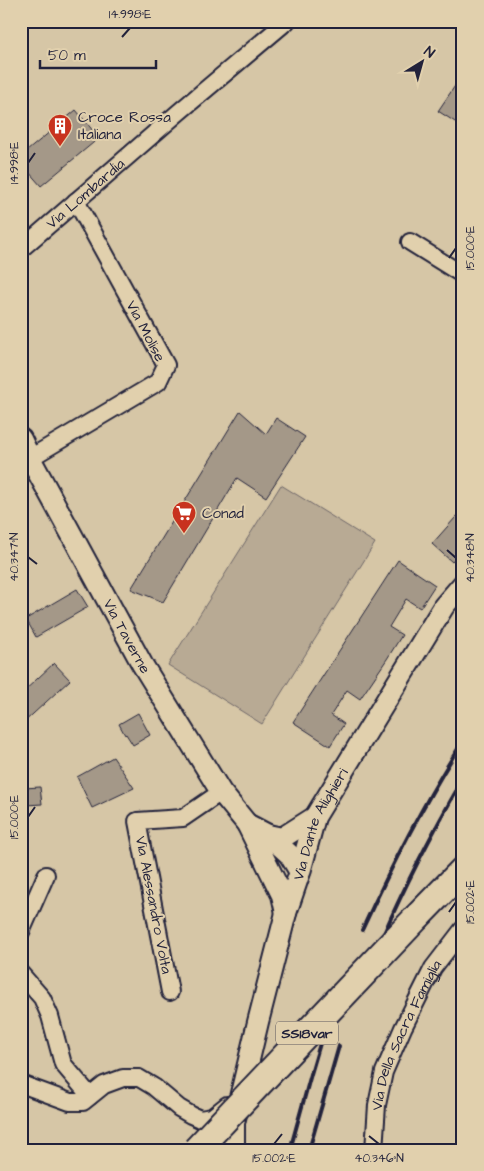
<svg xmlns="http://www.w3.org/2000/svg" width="484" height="1171" font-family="'Architects Daughter',sans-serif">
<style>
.green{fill:#b8aa94;stroke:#6d6668}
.building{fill:#a49888;stroke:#22223b}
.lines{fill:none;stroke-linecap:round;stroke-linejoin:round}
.minor-casing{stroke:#22223b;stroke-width:20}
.tertiary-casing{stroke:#22223b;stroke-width:24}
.trunk-casing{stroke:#22223b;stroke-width:30}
.minor{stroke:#e1d0ad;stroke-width:16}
.tertiary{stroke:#e1d0ad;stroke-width:20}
.trunk{stroke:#e1d0ad;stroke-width:26}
.rail{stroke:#22223b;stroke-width:4}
.trunk-bridge-casing{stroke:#22223b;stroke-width:30;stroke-linecap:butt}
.trunk-bridge{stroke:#e1d0ad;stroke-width:26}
.ticks{fill:none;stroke:#22223b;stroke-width:2}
.labels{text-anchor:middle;stroke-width:4;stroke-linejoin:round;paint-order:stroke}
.shield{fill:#e1d0ad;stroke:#5b565d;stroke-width:1}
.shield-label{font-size:14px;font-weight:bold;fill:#22223b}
.poi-label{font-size:15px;fill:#22223b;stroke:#e1d0ad;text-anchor:start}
.street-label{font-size:15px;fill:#22223b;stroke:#e1d0ad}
.neatline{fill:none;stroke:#22223b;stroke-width:2}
.ticks-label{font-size:12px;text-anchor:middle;fill:#22223b}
</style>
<rect width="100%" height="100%" fill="#d6c6a6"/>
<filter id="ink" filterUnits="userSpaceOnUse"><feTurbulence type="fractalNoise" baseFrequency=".02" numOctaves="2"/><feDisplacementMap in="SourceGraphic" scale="10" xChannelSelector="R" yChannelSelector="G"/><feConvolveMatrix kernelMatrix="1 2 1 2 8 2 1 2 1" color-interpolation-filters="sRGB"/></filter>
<g filter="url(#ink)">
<polygon class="green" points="281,485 375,543 262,724 168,665"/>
<g class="building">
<polygon points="463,74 463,127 438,111"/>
<polygon points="76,110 99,138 41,186 21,163 21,156"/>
<polygon points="240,411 266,434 276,418 305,437 266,497 237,478 163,602 131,589"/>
<polygon points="463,509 463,550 452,562 432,544"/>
<polygon points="398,560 435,585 420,608 406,599 389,627 402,635 387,659 360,699 347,690 331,715 344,724 330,746 293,722"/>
<polygon points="77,589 88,607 36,637 26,619"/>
<polygon points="54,663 70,680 21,725 21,694"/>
<polygon points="138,713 150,735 133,745 126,734 125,735 119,724"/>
<polygon points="113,757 134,788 92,808 77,777"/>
<polygon points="40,787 42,804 26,805 24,788"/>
</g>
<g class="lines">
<defs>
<g id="minor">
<polyline points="410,242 463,275"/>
<path id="s1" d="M21,249L179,112L287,21"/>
<polyline points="30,458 158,382 166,365 76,201"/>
<polyline points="21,932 46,875"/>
<polyline points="21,974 42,998 50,1016 63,1064 90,1096"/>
<polyline points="170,992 137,821 183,818 221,792"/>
<polyline points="21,1084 70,1102 83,1102 104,1085 123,1078 139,1078 154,1087 179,1108 191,1115 200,1119 212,1117 227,1105"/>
<path id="s2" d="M374,1150L377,1105L384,1072L403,1028L433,968L463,929"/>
</g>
<g id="tertiary">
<path id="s3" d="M21,439L30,458L142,664L221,792L247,824L282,895L286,913"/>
<polyline points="247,824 268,835 289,854 300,872"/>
<polyline points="268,835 282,838 315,817"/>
<path id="s4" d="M234,1150V1123L258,1022L286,913L300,872L315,817L444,606L463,584"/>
</g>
<polyline id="trunk" points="418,916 463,870"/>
</defs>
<use href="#minor" class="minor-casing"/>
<use href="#tertiary" class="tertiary-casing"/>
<use href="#trunk" class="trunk-casing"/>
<use href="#minor" class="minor"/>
<use href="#tertiary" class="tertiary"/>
<use href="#trunk" class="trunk"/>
<g class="rail">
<path d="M362,930C392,865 424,801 463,741"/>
<path d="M382,938C406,883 433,831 463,779"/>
<polyline points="290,1150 311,1074 321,1040"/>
<polyline points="309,1150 339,1046"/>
</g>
<defs>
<polyline id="trunk-bridge" points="196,1150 418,916"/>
</defs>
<use href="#trunk-bridge" class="trunk-bridge-casing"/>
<use href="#trunk-bridge" class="trunk-bridge"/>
</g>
</g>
<path class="ticks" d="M122,37L130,28M28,163L35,153M449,258L456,248M447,550L456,558M28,557L37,564M28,817L35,807M449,912L456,902M369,1136L379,1144M274,1144L282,1134"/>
<defs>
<symbol id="building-pin" viewBox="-11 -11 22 30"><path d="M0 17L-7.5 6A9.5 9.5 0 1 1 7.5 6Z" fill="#c8321e" stroke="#e1d0ad"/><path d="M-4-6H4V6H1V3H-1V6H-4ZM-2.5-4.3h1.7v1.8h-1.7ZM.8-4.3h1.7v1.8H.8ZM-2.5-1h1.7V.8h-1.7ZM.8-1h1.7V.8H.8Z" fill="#fff"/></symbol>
<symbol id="supermarket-pin" viewBox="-11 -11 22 30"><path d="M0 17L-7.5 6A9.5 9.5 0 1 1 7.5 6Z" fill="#c8321e" stroke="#e1d0ad"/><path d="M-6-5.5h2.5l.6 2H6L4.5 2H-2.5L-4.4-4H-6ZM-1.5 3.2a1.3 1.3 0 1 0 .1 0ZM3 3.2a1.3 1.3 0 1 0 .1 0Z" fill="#fff"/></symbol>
</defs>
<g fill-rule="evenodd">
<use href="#building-pin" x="46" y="112" width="28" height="38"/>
<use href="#supermarket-pin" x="170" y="499" width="28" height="38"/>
</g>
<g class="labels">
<rect class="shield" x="276" y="1021.5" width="62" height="23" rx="4"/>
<g class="shield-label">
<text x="307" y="1038">SS18var</text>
</g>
<g class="poi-label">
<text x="78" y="122">Croce Rossa<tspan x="78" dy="17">Italiana</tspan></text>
<text x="202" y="518">Conad</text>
</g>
<g class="street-label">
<text dy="5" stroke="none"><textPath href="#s1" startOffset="85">Via Lombardia</textPath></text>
<text transform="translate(146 331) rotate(62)" y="5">Via Molise</text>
<text dy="5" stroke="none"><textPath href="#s3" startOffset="224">Via Taverne</textPath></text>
<text dy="5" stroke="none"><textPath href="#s4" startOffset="339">Via Dante Alighieri</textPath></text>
<text transform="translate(154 905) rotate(79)" y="5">Via Alessandro Volta</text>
<text dy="5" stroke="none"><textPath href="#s2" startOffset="121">Via Della Sacra Famiglia</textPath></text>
</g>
</g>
<rect width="484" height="1171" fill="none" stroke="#e1d0ad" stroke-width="55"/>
<g transform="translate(422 62) rotate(37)" stroke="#e1d0ad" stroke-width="4" paint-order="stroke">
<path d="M0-4L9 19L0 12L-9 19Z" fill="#22223b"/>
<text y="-8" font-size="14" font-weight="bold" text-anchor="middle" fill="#22223b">N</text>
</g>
<path d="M40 60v8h116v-8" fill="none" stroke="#22223b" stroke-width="2.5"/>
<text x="48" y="60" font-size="15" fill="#22223b" stroke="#e1d0ad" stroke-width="4" paint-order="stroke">50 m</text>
<rect x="28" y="28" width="428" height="1116" class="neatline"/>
<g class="ticks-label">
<text x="130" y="18">14.998°E</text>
<text transform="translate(14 163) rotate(-90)" y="4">14.998°E</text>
<text transform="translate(470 248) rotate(-90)" y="4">15.000°E</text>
<text transform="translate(14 557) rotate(-90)" y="4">40.347°N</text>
<text transform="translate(470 558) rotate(-90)" y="4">40.348°N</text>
<text transform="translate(14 817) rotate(-90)" y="4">15.000°E</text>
<text transform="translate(470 902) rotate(-90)" y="4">15.002°E</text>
<text x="274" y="1162">15.002°E</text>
<text x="379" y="1162">40.346°N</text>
</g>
</svg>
